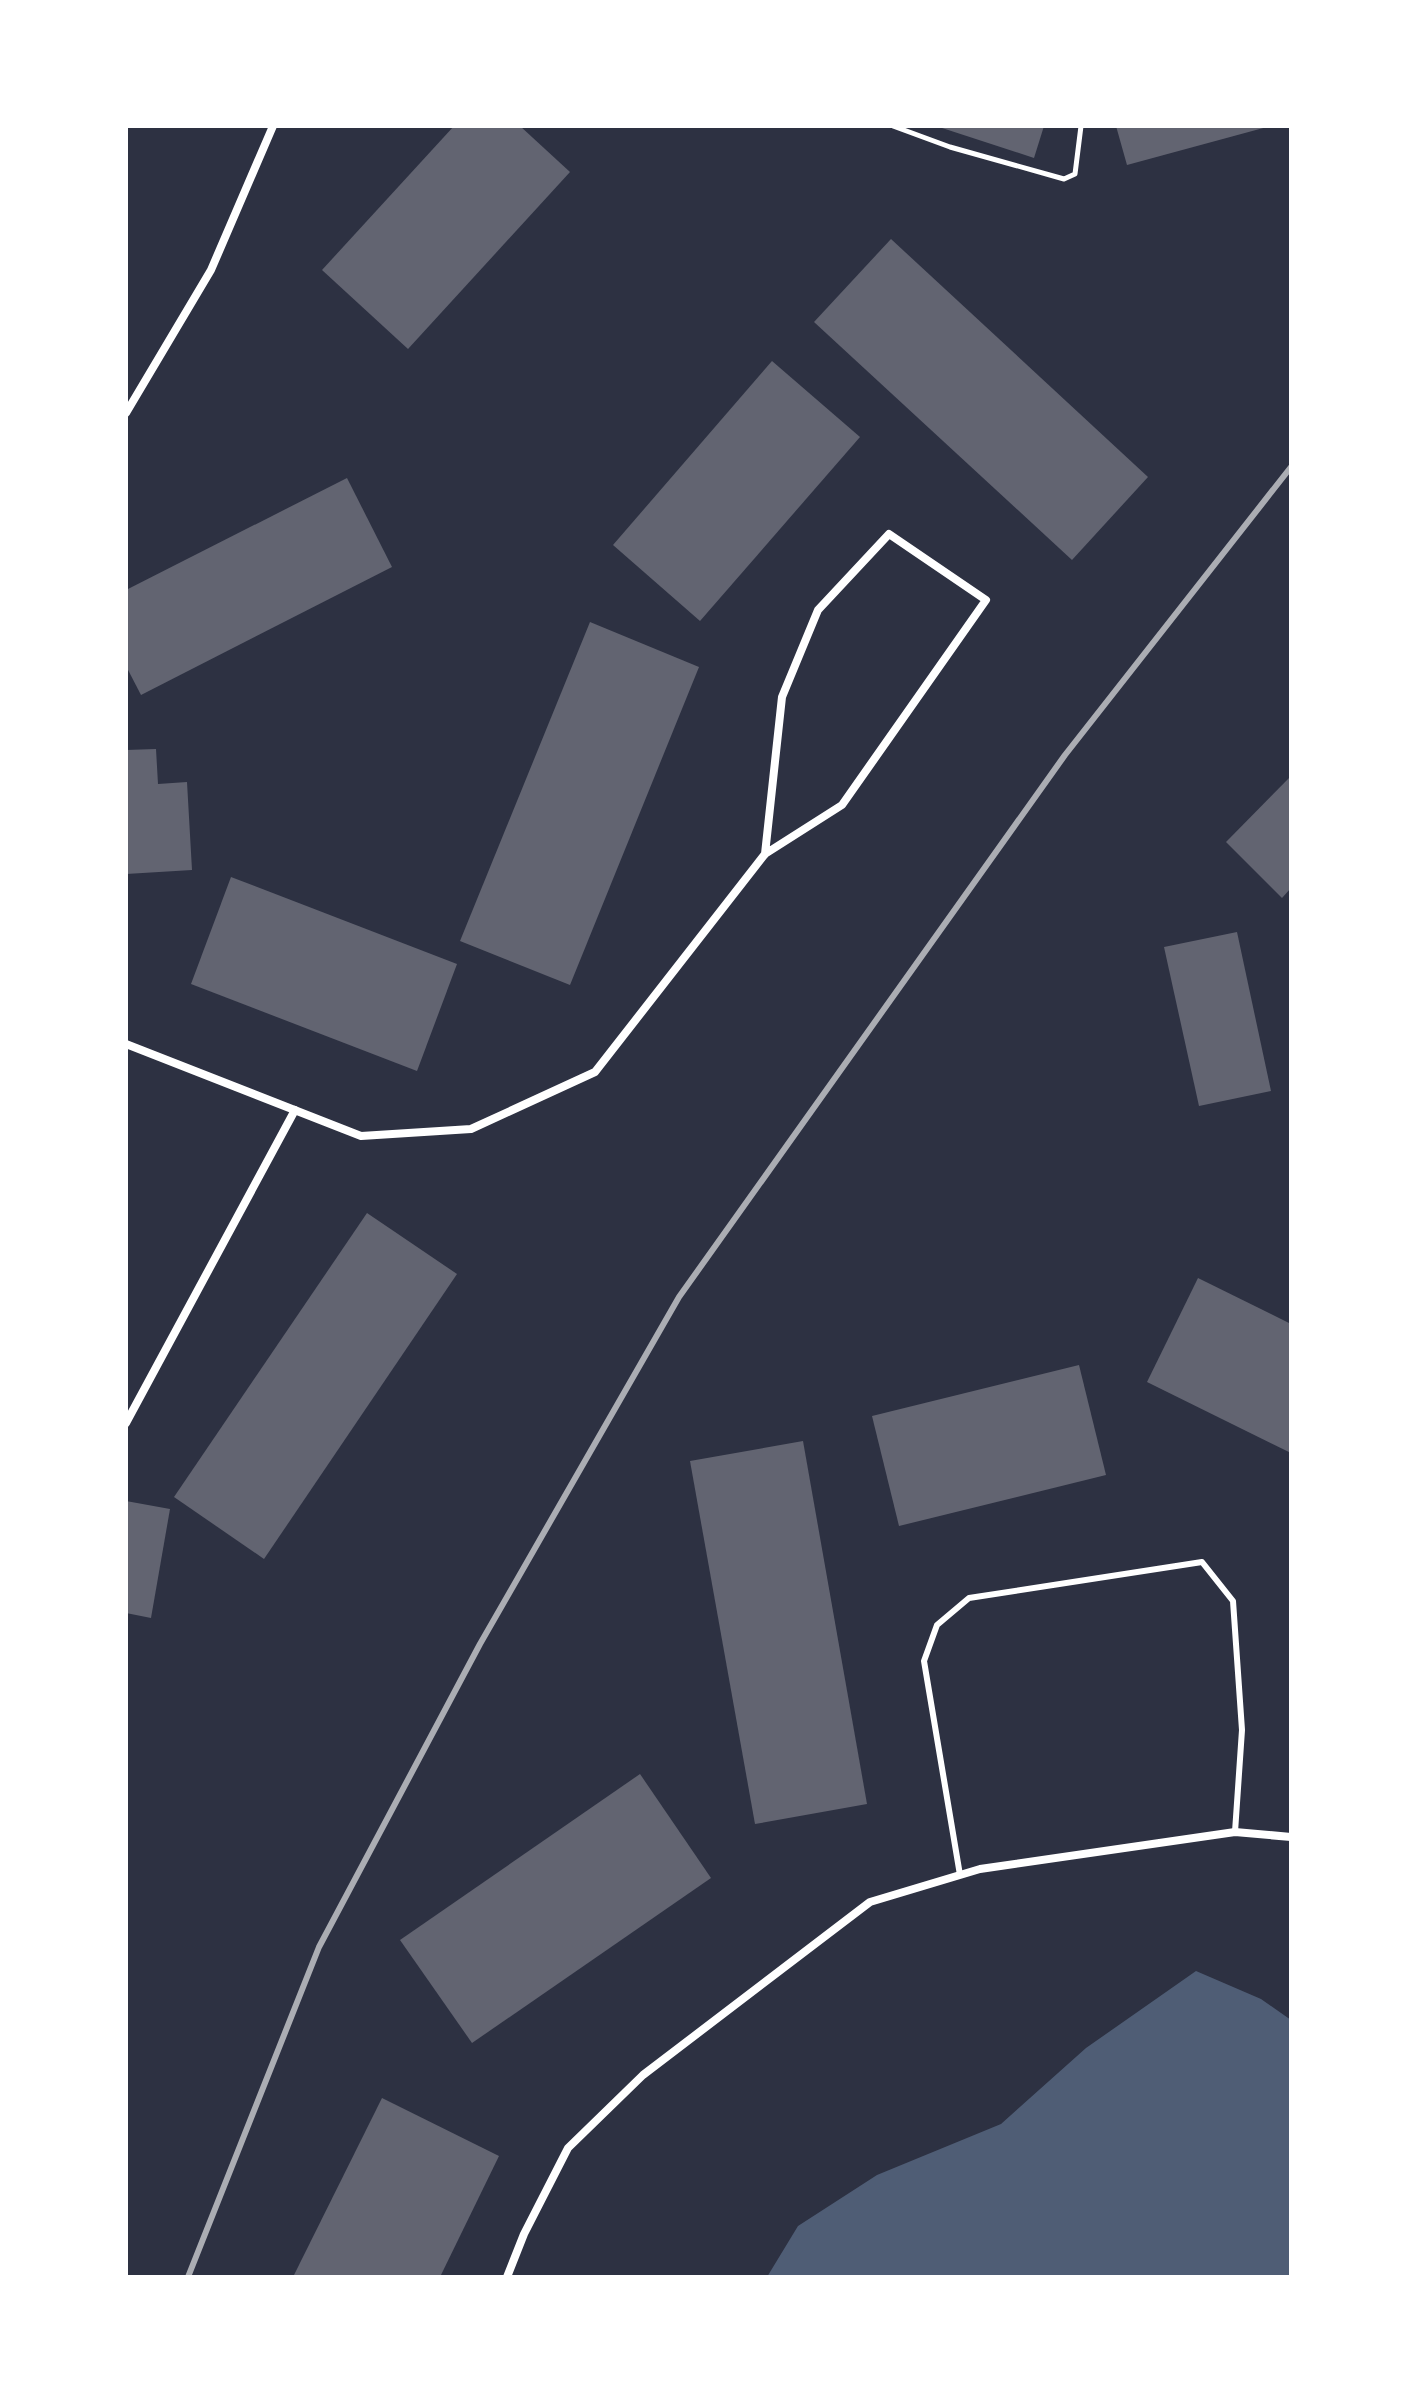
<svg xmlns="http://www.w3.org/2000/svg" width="1417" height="2403" font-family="Cabin,sans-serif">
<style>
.water{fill:#4f5d75}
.building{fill:#626471}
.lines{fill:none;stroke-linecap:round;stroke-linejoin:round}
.path{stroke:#fff;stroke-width:5}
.service{stroke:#fff;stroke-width:6}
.minor{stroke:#fff;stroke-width:8}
.rail{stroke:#abadb3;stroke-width:6}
</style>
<rect width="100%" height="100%" fill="#2d3142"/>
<polygon class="water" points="1196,1971 1261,1999 1291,2020 1291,2277 767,2277 798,2226 877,2175 1001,2124 1086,2048"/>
<g class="building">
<polygon points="454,126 520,126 570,172 408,349 322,270"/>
<polygon points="936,126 1044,126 1034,158"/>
<polygon points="1116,126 1267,126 1267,127 1127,165"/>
<polygon points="891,239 1148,477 1072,560 814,322"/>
<polygon points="772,361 860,437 700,621 613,545"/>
<polygon points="347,478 392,567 141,695 126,666 126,590"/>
<polygon points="590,622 699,667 570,985 460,941"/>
<polygon points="156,749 158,784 187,782 192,870 126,874 126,750"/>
<polygon points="1291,776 1291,888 1282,898 1226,842"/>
<polygon points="231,877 457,964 417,1071 191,984"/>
<polygon points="1237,932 1271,1091 1199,1106 1164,947"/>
<polygon points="367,1213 457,1274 264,1559 174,1497"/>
<polygon points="1198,1278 1291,1324 1291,1453 1147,1382"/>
<polygon points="1079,1365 1106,1475 899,1526 872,1416"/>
<polygon points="803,1441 867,1804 755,1824 690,1461"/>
<polygon points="126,1501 170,1509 151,1618 126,1613"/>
<polygon points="640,1774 711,1878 472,2043 400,1940"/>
<polygon points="382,2098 499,2156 440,2277 293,2277"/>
</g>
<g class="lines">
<polyline class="path" points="893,126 950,147 1064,179 1075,174 1081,126"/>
<polyline class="service" points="960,1875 924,1661 937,1625 969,1598 1202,1562 1233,1601 1242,1730 1235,1832"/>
<g class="minor">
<polyline points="126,413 211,270 273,126"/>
<polyline points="126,1044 361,1136 471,1129 595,1072 765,854 842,805 986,600 889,534 818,610 782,697 765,854"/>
<polyline points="126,1423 295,1110"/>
<polyline points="507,2277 524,2234 568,2148 643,2075 870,1902 980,1869 1235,1832 1291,1837"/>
</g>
<polyline class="rail" points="188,2277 319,1947 480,1644 679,1297 1065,755 1291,467"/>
</g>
<rect width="1417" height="2403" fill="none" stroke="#ffffff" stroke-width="256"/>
</svg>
